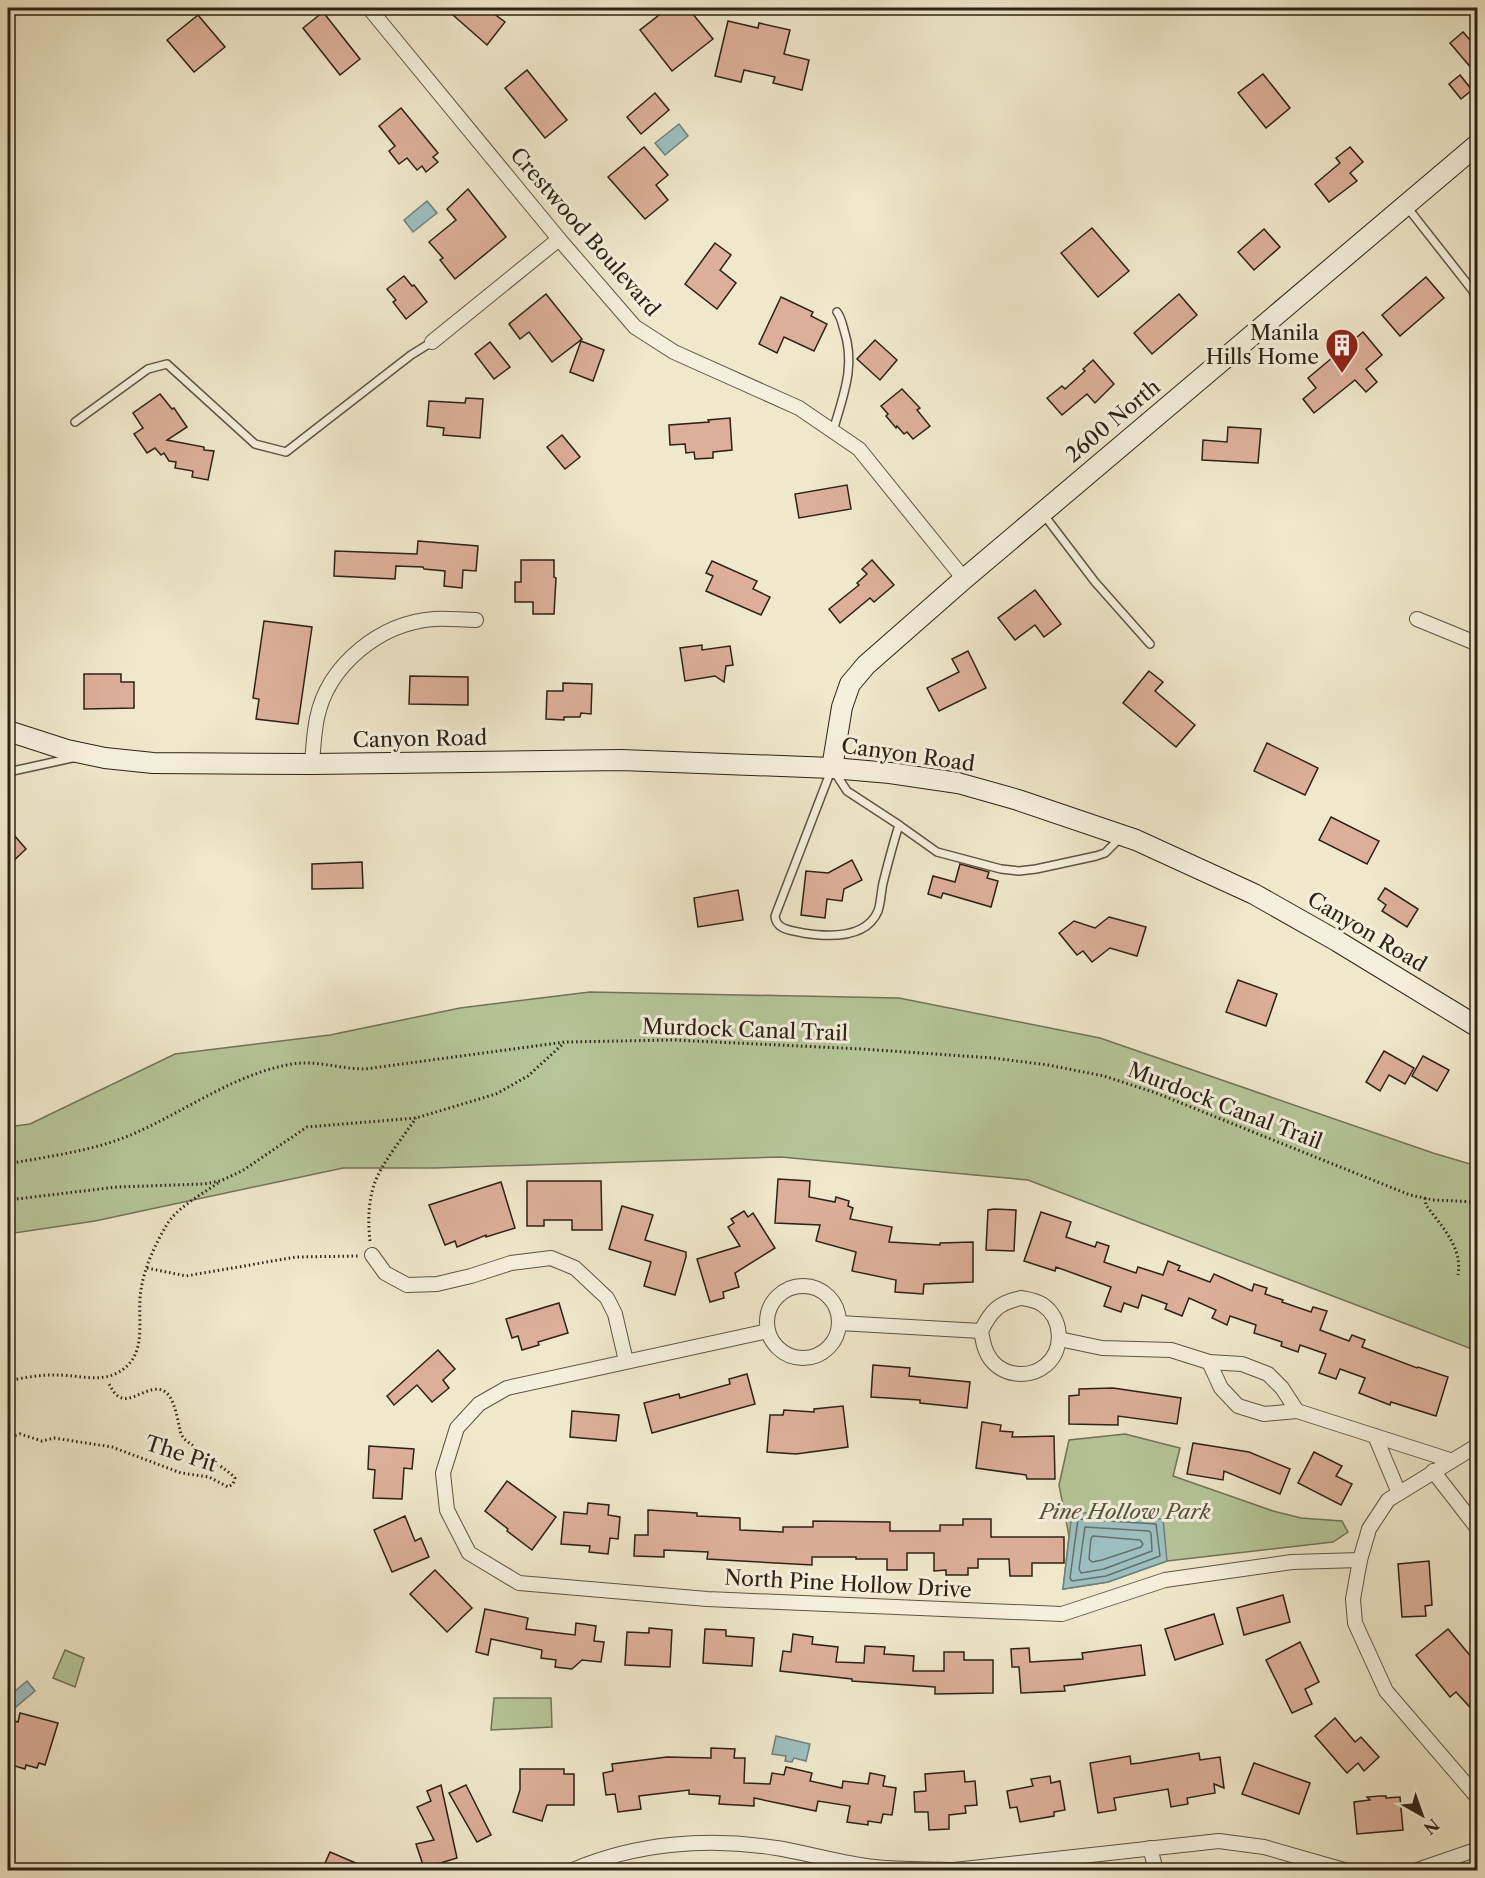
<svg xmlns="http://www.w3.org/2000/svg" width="1485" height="1878" font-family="'Libre Caslon Text',serif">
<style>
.green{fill:#b6c69a;stroke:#717458;stroke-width:1.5}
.water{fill:#9dbfbf;stroke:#70807b;stroke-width:1.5}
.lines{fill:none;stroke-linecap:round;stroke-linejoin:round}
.shore{stroke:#64706a;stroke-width:1.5}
.building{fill:#ddaf9a;stroke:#2c2215;stroke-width:1.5}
.lane-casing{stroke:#5d5442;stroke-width:10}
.street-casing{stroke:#5d5442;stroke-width:16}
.secondary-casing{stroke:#2c2215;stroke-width:22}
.path{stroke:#2c2215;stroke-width:3;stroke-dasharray:1.5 3;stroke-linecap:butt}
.lane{stroke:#f5f0dd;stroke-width:7}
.street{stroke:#f5f0dd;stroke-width:14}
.secondary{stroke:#f5f0dd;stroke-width:20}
.labels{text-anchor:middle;stroke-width:6;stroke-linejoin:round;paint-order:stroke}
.street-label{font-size:21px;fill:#2c2215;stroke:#f5f0dd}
.poi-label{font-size:21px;fill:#2c2215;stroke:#f5f0dd;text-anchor:end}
.park-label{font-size:21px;font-style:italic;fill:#55533d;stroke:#f5f0dd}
</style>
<rect width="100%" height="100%" fill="#f0e8cb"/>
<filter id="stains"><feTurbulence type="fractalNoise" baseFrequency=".00333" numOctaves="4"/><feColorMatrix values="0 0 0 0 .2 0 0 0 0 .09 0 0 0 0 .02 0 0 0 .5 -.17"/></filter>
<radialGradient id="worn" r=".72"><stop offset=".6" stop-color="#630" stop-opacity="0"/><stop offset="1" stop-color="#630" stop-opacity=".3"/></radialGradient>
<g class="green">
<polygon points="590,992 899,998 1100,1038 1433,1153 1477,1166 1477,1351 1028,1180 781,1157 435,1168 343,1168 95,1221 8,1234 8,1127 30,1124 175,1054 330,1035 460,1008"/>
<polygon points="1125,1434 1180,1448 1173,1476 1273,1511 1301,1518 1342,1521 1348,1532 1333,1542 1167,1561 1108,1582 1063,1589 1069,1536 1059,1485 1069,1440"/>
<polygon points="65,1650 84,1658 75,1687 53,1678"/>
<polygon points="494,1698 551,1698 552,1727 491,1730"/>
</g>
<g class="water">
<polygon points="679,124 688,136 665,155 655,143"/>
<polygon points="427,201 437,213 413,232 404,220"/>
<polygon points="1072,1512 1163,1519 1167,1561 1108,1582 1063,1589"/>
<polygon points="27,1681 35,1691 11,1711 8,1706 8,1697"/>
<polygon points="776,1736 810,1744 806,1761 794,1758 792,1762 785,1761 786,1756 772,1754"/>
</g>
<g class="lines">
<g class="shore">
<polygon points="1078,1519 1156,1524 1160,1556 1106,1576 1072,1581 1070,1578"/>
<polygon points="1085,1527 1149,1531 1151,1533 1152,1551 1104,1569 1081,1573 1079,1569"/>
<polygon points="1093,1536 1140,1540 1143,1544 1141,1547 1102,1560 1092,1562 1089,1559 1091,1538"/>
</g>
</g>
<g class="building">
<polygon points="445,8 486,8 505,22 487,45"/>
<polygon points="668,8 688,8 713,39 672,71 640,30"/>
<polygon points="323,12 360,59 340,75 303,28"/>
<polygon points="198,15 225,47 194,72 167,40"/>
<polygon points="728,21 758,28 759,23 790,30 784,54 809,60 802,90 773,83 775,77 744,70 741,82 715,76"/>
<polygon points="1463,32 1478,49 1478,76 1450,43"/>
<polygon points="527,70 567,120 545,138 505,88"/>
<polygon points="1263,74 1290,108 1266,128 1238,93"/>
<polygon points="1460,75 1472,90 1461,99 1449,84"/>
<polygon points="655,93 669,110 641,134 627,117"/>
<polygon points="401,108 438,153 433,157 438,162 426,172 422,166 417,170 407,158 399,164 389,151 395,146 379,126"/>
<polygon points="644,147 668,175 656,185 668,200 645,219 608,177"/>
<polygon points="1350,147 1363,162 1350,173 1357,181 1329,202 1315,184 1340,163 1336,158"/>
<polygon points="468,189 506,237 455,279 440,260 443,258 429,242 456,220 447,209"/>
<polygon points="1092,228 1129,271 1098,297 1061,253"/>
<polygon points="1264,229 1280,247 1254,270 1238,252"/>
<polygon points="715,243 731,255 720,270 736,283 717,309 685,284"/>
<polygon points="404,276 412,286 414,285 427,302 406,319 393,302 396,300 387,289"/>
<polygon points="1426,277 1444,298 1400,336 1382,315"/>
<polygon points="546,294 582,339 552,362 529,332 520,339 509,324"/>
<polygon points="1179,294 1197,315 1152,354 1134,333"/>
<polygon points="781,297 813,312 811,316 827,324 814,351 784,337 777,353 759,344"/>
<polygon points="1363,332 1382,355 1366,369 1377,382 1366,392 1355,380 1314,413 1303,399 1316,388 1308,378"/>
<polygon points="875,340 897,360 880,380 857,359"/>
<polygon points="581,341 604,350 593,381 570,372"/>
<polygon points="490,342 510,367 494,379 475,354"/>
<polygon points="1093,360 1114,384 1095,403 1087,394 1062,415 1047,398 1062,386 1065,389 1085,371 1083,369"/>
<polygon points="902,389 920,408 917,410 930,426 913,439 907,432 904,434 897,426 896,428 886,416 888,414 881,406"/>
<polygon points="160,394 172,409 174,408 187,427 167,440 204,447 204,450 214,451 208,480 192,477 193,471 175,468 176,462 169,461 164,453 161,455 155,448 147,453 134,434 143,428 133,413"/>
<polygon points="466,398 483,399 480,438 443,435 444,428 427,426 429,401 465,403"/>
<polygon points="730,418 732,450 713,452 713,458 695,459 694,452 686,453 685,444 670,445 669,425 709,422 708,420"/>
<polygon points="1228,427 1261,429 1258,463 1202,460 1203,440 1227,442"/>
<polygon points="562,435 580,457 565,469 547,447"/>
<polygon points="847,485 851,509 799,518 795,494"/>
<polygon points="418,541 478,546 476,571 463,570 462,588 444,586 445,571 424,569 423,567 396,566 395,579 334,576 335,551 417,554"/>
<polygon points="521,560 554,560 554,577 556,578 554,614 533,614 533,602 515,602 515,582 521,582"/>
<polygon points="872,560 894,585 874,602 870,598 840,623 829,609 859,585 857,583 867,574 862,569"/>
<polygon points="712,561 757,581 753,589 770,597 761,615 706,591 713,576 706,573"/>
<polygon points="1035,590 1061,624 1044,637 1035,625 1015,640 998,618"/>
<polygon points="264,621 312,627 298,724 256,719 259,699 253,698"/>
<polygon points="702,645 702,650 730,646 733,665 726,666 724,682 715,676 685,681 680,648"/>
<polygon points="968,651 986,688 939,711 927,688 959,672 952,659"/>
<polygon points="1149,671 1163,682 1155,691 1195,725 1176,747 1123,703"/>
<polygon points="84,674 121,674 121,682 134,682 134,708 84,709"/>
<polygon points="410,676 468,677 468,705 409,704"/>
<polygon points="563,683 592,684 591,714 581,713 580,717 564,717 564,720 546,719 547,691 563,691"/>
<polygon points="1267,743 1318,768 1305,795 1254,771"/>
<polygon points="1331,817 1379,841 1367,864 1319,840"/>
<polygon points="8,828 26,849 8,866"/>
<polygon points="852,860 862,880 844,889 842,901 827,899 825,918 801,915 806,871 828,873"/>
<polygon points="362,862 363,888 312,889 312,864"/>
<polygon points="960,864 989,872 987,878 998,881 991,907 943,893 941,898 928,894 933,876 955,882"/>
<polygon points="1385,888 1418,909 1407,927 1382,911 1386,905 1378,899"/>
<polygon points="738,890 743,920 698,927 694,898"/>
<polygon points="1109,917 1146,927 1137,956 1110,948 1092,962 1083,951 1077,955 1059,933 1074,921 1095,928"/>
<polygon points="1238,980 1277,994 1266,1026 1226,1012"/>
<polygon points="1384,1051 1414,1068 1405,1084 1389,1075 1380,1091 1366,1082"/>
<polygon points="1423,1056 1449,1070 1437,1091 1412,1076"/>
<polygon points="778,1179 810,1181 809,1197 835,1202 836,1197 849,1201 848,1206 853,1208 850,1219 892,1227 889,1242 940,1245 940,1243 973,1242 973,1282 924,1284 923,1294 895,1292 896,1280 852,1271 856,1252 816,1241 820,1225 775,1223"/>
<polygon points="527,1181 601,1181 602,1230 572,1230 572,1220 544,1220 544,1226 527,1226"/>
<polygon points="501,1182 515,1228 486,1237 486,1235 457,1247 455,1241 445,1245 429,1205"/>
<polygon points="622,1206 653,1215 645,1240 686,1252 686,1257 675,1295 644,1286 651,1262 609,1249"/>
<polygon points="994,1209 1016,1210 1014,1251 986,1250 988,1210"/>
<polygon points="744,1211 748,1217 753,1213 775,1248 735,1273 739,1287 723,1292 724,1298 710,1302 697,1259 740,1246 728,1227 734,1223 731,1219"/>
<polygon points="1041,1212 1071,1222 1066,1237 1095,1247 1097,1242 1109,1246 1104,1262 1136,1273 1138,1267 1163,1275 1168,1261 1180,1266 1178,1270 1210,1282 1214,1274 1252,1291 1254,1284 1267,1288 1265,1294 1283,1300 1282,1302 1311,1312 1313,1307 1327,1311 1320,1330 1349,1341 1352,1335 1365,1340 1362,1347 1417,1368 1418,1367 1448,1377 1436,1416 1391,1402 1390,1405 1359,1393 1365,1378 1340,1369 1336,1379 1319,1373 1326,1354 1300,1345 1298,1352 1281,1346 1282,1342 1254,1333 1256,1325 1230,1316 1227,1325 1212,1318 1216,1310 1189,1298 1182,1316 1165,1309 1167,1304 1142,1295 1138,1308 1124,1303 1121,1312 1104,1306 1111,1287 1056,1267 1055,1271 1024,1261"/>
<polygon points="559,1303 568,1333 538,1342 539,1345 522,1350 518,1336 512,1338 506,1319"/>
<polygon points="438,1350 455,1369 443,1380 449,1388 432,1402 417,1385 394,1405 387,1396"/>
<polygon points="873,1365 910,1368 909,1376 970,1382 967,1408 920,1403 920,1400 871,1397"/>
<polygon points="747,1374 755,1404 652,1433 644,1403 679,1394 680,1398 730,1384 729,1379"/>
<polygon points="1113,1388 1181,1398 1177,1424 1118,1416 1118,1425 1069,1424 1069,1396 1079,1395 1079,1389"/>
<polygon points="843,1406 848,1447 796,1454 767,1452 770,1415 783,1415 784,1410 814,1412 814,1409"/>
<polygon points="572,1411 619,1415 616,1441 570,1437"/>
<polygon points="982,1422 1001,1425 1000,1431 1013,1432 1012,1437 1054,1436 1055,1479 1027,1479 1026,1475 976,1468"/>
<polygon points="1193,1443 1249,1452 1290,1469 1280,1494 1224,1471 1223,1480 1187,1474"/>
<polygon points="369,1446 414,1449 412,1469 404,1468 402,1499 373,1498 375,1470 368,1469"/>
<polygon points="1314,1452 1342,1466 1336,1476 1352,1484 1341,1505 1298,1483"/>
<polygon points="507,1481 556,1517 532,1550 507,1531 508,1529 485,1511"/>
<polygon points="588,1503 609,1505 608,1515 620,1517 618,1539 610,1538 608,1554 589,1552 590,1546 561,1544 564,1512 587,1514"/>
<polygon points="648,1510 697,1513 697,1516 740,1518 740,1530 783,1532 783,1527 813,1527 813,1521 890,1522 890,1531 940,1531 940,1525 963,1525 963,1519 991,1519 991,1537 1064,1537 1064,1563 1032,1563 1032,1576 1010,1576 1009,1559 978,1559 978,1568 968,1568 968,1575 946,1575 946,1570 934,1571 934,1553 907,1553 907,1570 887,1570 887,1559 856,1559 856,1557 812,1557 812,1565 707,1559 708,1552 664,1550 664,1557 634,1556 635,1535 648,1535"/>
<polygon points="405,1516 415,1541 421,1538 429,1557 392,1572 374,1530"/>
<polygon points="1429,1561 1432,1605 1425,1606 1426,1616 1402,1617 1398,1564"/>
<polygon points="435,1570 472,1608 447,1632 410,1594"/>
<polygon points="1283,1595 1290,1622 1244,1635 1237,1608"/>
<polygon points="485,1609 528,1618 526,1629 575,1635 576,1623 596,1626 594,1641 604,1642 601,1662 582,1660 572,1669 555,1667 556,1660 541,1658 542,1650 491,1639 488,1655 476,1652"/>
<polygon points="1214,1614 1223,1644 1175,1660 1165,1629"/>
<polygon points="649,1628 672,1630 670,1667 625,1665 627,1632 649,1633"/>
<polygon points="705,1629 726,1630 726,1636 754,1638 752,1666 703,1663"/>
<polygon points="1448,1629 1478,1665 1478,1716 1456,1692 1450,1697 1416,1655"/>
<polygon points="793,1634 813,1637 812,1644 838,1647 836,1662 864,1663 865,1646 885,1647 884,1654 914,1656 913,1671 944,1671 944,1652 964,1652 964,1660 993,1660 993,1693 935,1694 935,1687 852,1681 852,1679 780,1671 783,1651 791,1652"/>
<polygon points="1300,1642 1319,1682 1305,1689 1312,1704 1292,1713 1266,1660"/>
<polygon points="1141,1645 1145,1675 1064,1686 1065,1691 1021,1693 1019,1667 1012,1667 1011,1649 1029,1648 1030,1662 1083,1659 1082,1653"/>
<polygon points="20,1713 58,1723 45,1765 39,1763 37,1768 26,1765 25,1769 8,1764 8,1719 18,1722"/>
<polygon points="1335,1718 1355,1742 1361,1737 1379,1757 1364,1771 1358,1763 1347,1773 1315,1736"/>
<polygon points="711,1748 735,1749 734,1758 745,1758 744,1783 770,1784 772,1773 784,1775 786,1767 812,1773 810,1781 842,1788 843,1781 868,1784 870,1773 885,1776 883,1786 896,1788 892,1815 883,1814 881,1823 868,1821 868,1825 847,1822 850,1806 818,1801 816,1811 754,1798 754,1806 719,1804 720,1796 689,1794 689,1790 639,1796 641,1809 618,1812 615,1794 606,1795 603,1773 613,1771 612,1764 667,1757 711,1758"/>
<polygon points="1199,1753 1200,1760 1220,1757 1224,1788 1214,1784 1215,1793 1187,1798 1188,1804 1171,1807 1168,1789 1114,1798 1116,1810 1098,1813 1090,1763 1130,1756 1131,1764 1140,1763"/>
<polygon points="1254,1763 1310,1783 1299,1814 1242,1794"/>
<polygon points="520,1769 564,1769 564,1774 574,1774 574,1805 547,1805 542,1821 513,1812 520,1790"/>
<polygon points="964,1771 965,1782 975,1781 977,1805 965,1806 966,1813 949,1815 949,1829 929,1830 928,1812 915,1812 914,1792 926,1791 925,1774"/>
<polygon points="1050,1776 1051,1783 1060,1781 1065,1810 1054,1812 1054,1816 1020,1822 1017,1807 1010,1808 1007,1791 1033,1786 1031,1779"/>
<polygon points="441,1785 457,1858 424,1868 416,1844 434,1840 417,1807 431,1801 427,1791"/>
<polygon points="466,1785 491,1835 477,1842 449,1793"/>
<polygon points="1380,1796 1386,1796 1386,1798 1400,1797 1403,1830 1357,1834 1354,1802 1370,1800 1367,1797"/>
<polygon points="330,1852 372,1870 322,1870"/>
</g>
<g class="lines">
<defs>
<g id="lane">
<polyline points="1407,207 1473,291 1478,310"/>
<polyline points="75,422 148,369 167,364 255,444 286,452 411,355 432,342"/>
<path d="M833,431C843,396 856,366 844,330C842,323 841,317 837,312"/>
<polyline points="1044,515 1095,582 1150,644"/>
<path d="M832,768L847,791L899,825C893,844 888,863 883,883C881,892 881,902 878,911C866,939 828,937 803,933C791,930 776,930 775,916Z"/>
<polyline points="8,772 72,758"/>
<polyline points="899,825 937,852 1001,869 1019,871 1036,869 1096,856 1105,853 1120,838"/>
</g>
<g id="street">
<polyline points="369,8 559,239 635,327 674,352 799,408 859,449 964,579"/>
<polyline points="432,342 559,239"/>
<polyline points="1417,619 1478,644"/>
<path d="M312,764C313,749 314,733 317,718C328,665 380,623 434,619C447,618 462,620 476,620"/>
<polyline points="372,1255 385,1273 407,1285 437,1284 471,1276 511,1263 551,1258 575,1268 607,1298 615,1314 626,1361"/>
<circle cx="803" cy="1322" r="36"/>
<path d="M1021,1298C1028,1299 1036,1300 1043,1305C1062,1318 1065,1349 1046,1365C1031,1378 1006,1377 992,1361C985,1353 983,1342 981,1331C991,1311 998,1303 1021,1298Z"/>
<polyline points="839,1323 981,1331"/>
<polyline points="768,1331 507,1388 479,1404 457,1428 443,1473 447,1510 469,1553 519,1583 707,1599 1062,1614 1165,1580 1292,1562 1360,1560"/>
<polyline points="1059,1339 1102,1348 1171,1350 1209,1362 1242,1364 1268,1374 1282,1388 1297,1411"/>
<polyline points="1209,1362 1221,1388 1238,1406 1264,1414 1297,1411 1450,1460"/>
<polyline points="1375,1436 1399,1493"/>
<polyline points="1478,1445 1388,1500 1369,1529 1360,1560 1353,1599 1355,1623 1386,1691 1478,1798"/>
<polyline points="1433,1471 1478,1529"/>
<polyline points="1150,1848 1156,1870"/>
<path d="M573,1870C636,1843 708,1837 776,1848C809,1853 842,1864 875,1867C901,1870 927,1869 953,1870"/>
<polyline points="954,1870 1219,1841 1264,1847 1344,1870"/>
<polyline points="1417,1870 1478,1849"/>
</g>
<g id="secondary">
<polyline points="8,731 67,750 105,758 153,763 312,764 621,760 832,768 890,773 958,783 1018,800 1136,840 1254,894 1337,941 1478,1027"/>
<polyline points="832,768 842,707 850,684 866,665 964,579 1478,144"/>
</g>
</defs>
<use href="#lane" class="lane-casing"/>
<use href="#street" class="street-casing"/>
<use href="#secondary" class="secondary-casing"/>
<g class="path">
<path d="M8,1164C49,1156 94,1151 133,1134C186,1111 234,1074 292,1064C317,1060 340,1069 365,1069L565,1042L674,1040L862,1049L993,1058L1048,1065L1104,1076L1156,1093L1410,1195L1434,1200L1478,1202"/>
<path d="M1425,1198L1426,1205C1441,1226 1463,1247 1458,1275"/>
<polyline points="8,1200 117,1187 204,1184 220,1181 242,1171 307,1127 416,1118 496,1094 528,1076 564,1043"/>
<path d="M370,1241C368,1223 368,1203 374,1185C380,1165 404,1136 416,1118"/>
<polyline points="147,1268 186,1276 296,1257 359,1256"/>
<path d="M8,1381C22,1378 38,1375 53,1375C73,1374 98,1383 117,1373C150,1356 136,1319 141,1290C144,1268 155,1245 166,1226C175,1209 202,1194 218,1183"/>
<path d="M8,1441L14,1436L20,1434L42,1441L54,1438L112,1447L181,1473L209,1477L228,1487L233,1484L235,1478L231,1474L184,1439L181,1434C178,1422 176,1407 170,1397C157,1377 136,1402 122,1398C115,1396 112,1389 109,1384"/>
</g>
<use href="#lane" class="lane"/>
<use href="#street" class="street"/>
<use href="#secondary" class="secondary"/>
</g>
<defs>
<symbol id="building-pin" viewBox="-11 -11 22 30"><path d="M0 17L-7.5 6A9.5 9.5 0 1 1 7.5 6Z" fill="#8f2418" stroke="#f5f0dd"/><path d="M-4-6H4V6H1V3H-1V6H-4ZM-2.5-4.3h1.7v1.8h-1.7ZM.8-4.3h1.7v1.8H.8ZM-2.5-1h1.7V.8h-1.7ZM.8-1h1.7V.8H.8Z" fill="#fff"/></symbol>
</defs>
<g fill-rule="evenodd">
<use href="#building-pin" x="1323" y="326" width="38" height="52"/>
</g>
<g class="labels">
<g class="street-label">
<text transform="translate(585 232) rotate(49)" y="7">Crestwood Boulevard</text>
<text transform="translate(1113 421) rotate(-40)" y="7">2600 North</text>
<text transform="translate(420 739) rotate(-1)" y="7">Canyon Road</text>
<text transform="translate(908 755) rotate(8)" y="7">Canyon Road</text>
<text transform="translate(1367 932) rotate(31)" y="7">Canyon Road</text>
<text transform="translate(745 1030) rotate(2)" y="7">Murdock Canal Trail</text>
<text transform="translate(1225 1106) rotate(21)" y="7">Murdock Canal Trail</text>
<text transform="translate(181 1454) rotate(18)" y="7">The Pit</text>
<text transform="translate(848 1584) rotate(3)" y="7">North Pine Hollow Drive</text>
</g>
<g class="poi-label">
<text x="1319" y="340">Manila<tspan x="1319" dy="24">Hills Home</tspan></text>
</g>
<g class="park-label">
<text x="1125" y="1519">Pine Hollow Park</text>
</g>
</g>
<rect width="1485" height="1878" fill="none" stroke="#f0e8cb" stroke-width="30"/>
<rect x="9" y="9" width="1467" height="1860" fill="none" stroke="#2c2215" stroke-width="3"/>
<rect x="15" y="15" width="1455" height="1848" fill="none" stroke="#2c2215" stroke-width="1.5"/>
<g transform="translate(1422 1815) rotate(140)" stroke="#f5f0dd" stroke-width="4.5" paint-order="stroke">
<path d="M0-4.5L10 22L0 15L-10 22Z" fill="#2c2215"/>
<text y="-9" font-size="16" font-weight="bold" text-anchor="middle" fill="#2c2215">N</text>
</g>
<rect width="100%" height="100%" filter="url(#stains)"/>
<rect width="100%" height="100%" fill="url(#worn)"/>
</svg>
